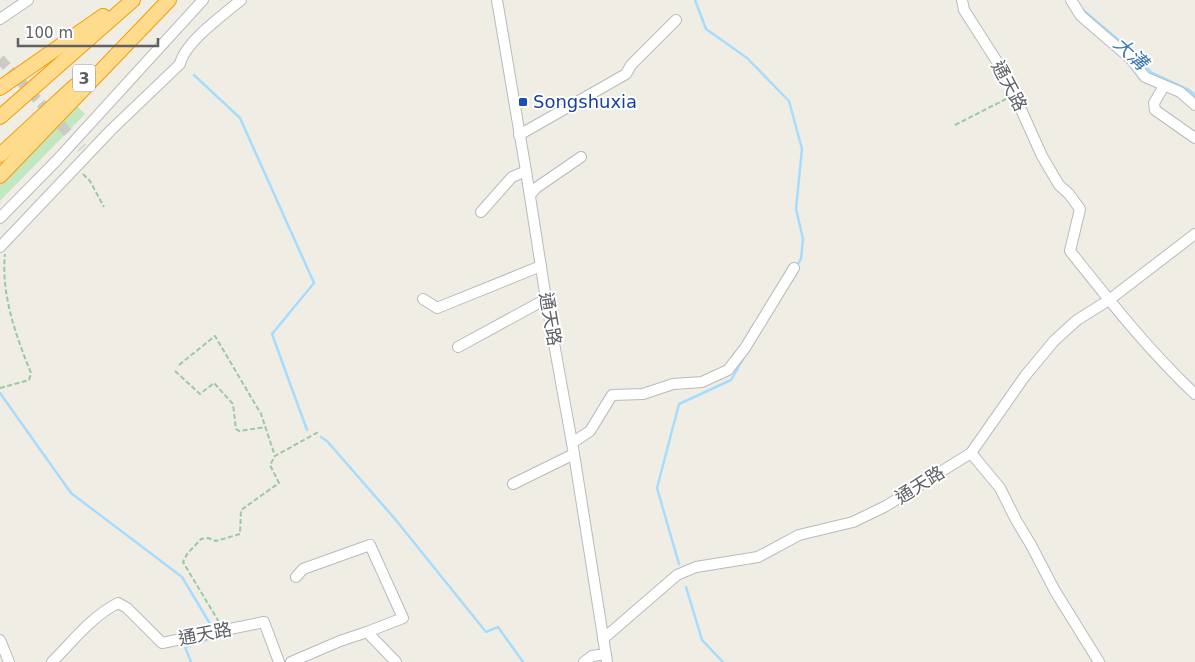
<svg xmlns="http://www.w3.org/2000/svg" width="1195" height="662" font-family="'DejaVu Sans','Noto Sans TC',sans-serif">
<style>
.green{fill:#c3e8c1}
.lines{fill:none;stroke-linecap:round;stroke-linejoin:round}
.stream{stroke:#a6ddff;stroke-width:2.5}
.minor-tunnel{stroke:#cbcac5;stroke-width:10;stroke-dasharray:10 5;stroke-linecap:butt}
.minor-casing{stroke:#b7bbbf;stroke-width:12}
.highway-casing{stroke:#f59c00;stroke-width:16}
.path{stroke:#9ac9a5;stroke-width:2;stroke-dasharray:5 2.5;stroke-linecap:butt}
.minor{stroke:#fff;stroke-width:10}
.highway{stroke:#ffdc8d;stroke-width:14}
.transit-dot{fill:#1a4fb4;stroke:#fff;stroke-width:2}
.labels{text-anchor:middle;stroke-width:4;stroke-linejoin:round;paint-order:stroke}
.shield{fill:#fff;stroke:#8e9094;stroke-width:1}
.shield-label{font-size:16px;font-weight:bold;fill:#5d6166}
.street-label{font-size:18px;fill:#5d6166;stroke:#fff}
.transit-label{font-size:18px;fill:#164399;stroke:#fff;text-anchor:start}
.water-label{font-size:19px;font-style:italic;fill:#3c78ac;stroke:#fff}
</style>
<rect width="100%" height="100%" fill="#f0ede5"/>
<polygon class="green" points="76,105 85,114 0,201 0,184"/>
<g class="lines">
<g class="stream">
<polyline points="695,0 706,29 747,58 789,101 802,149 796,209 803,239 801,259 796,267"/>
<polyline points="1082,9 1136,55 1152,73 1189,90 1195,95"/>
<polyline points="194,75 240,118 314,283 272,334 307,430"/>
<polyline points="0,393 71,493 182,577 212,627"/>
<polyline points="321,437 327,441 395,519 486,632 498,627 523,662"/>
<polyline points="679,564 657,488 679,404 731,380 746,354"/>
<polyline points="686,587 702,640 723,662"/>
<polyline points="191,662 185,647 215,637"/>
</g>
<polyline class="minor-tunnel" points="0,59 82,148"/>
<defs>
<g id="minor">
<polyline points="497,0 526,171 546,299 574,454 607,662"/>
<path d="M962,0L964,10L1005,74L1042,156L1059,185L1069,194L1080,209L1070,251C1109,300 1149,351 1195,394"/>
<polyline points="1071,0 1081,16 1131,59 1145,77 1180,92 1195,105"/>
<polyline points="0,19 28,0"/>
<polyline points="1164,86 1154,103 1155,110 1195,138"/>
<polyline points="519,135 626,74 631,65 676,20"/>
<polyline points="530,195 536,188 581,157"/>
<polyline points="481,212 512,177 526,171"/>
<polyline points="0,218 57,160 203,0"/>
<path d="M0,247L111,130L180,64C185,42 223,15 241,0"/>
<polyline points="423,299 437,308 541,266"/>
<polyline points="458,347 546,299"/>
<polyline points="572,443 590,431 612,395 643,394 673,384 702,382 728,370 745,348 794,268"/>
<polyline points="971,453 1000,488 1016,520 1031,545 1055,591 1099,662"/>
<polyline points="513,484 574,454"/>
<polyline points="296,577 303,569 370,545 403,618 367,632"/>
<polyline points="603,639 677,575 696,567 758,557 799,535 853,522 886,506 971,453 1025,376 1054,341 1077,320 1109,300 1195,234"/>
<polyline points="0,640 9,662"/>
<path d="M52,662C72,642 92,616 118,603L127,608L162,643L264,622L279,662"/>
<polyline points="291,662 340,641 367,632 396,662"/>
<polyline points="584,662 592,656 606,654"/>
</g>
<g id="highway">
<polyline points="0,88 103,16"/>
<polyline points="0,117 133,0"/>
<polyline points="0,155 75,86"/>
<polyline points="0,176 169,0"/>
</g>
</defs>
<use href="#minor" class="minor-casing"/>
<use href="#highway" class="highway-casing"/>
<g class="path">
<polyline points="955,125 1006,99"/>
<polyline points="83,174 90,181 104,207"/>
<polyline points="179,365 215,336 261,414 275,456"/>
<polyline points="175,371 200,394 214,383 233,404 236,429 239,431 266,427"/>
<path d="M0,388L29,380L31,373C16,336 1,295 5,254"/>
<polyline points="219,622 183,562 187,554 201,539 208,538 216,541 240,534 241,510 279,483 270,465 275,456 320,431"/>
</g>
<use href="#minor" class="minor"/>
<use href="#highway" class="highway"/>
</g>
<rect class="transit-dot" x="518" y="97" width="10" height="10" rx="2.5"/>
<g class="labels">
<rect class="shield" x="73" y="64.5" width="22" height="27" rx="4"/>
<g class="shield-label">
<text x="84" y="84">3</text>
</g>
<g class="street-label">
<text transform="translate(1009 86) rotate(62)" y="6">通天路</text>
<text transform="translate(550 319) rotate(80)" y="6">通天路</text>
<text transform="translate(920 485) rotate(-32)" y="6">通天路</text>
<text transform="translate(205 634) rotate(-11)" y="6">通天路</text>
</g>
<g class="transit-label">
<text x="533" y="108">Songshuxia</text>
</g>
<g class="water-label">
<text transform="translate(1131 53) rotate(43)" y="7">大溝</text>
</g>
</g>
<path d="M18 38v8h140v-8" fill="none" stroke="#5d6166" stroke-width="2.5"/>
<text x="25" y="38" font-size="15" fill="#5d6166" stroke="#ffffff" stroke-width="4" paint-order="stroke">100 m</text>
</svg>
